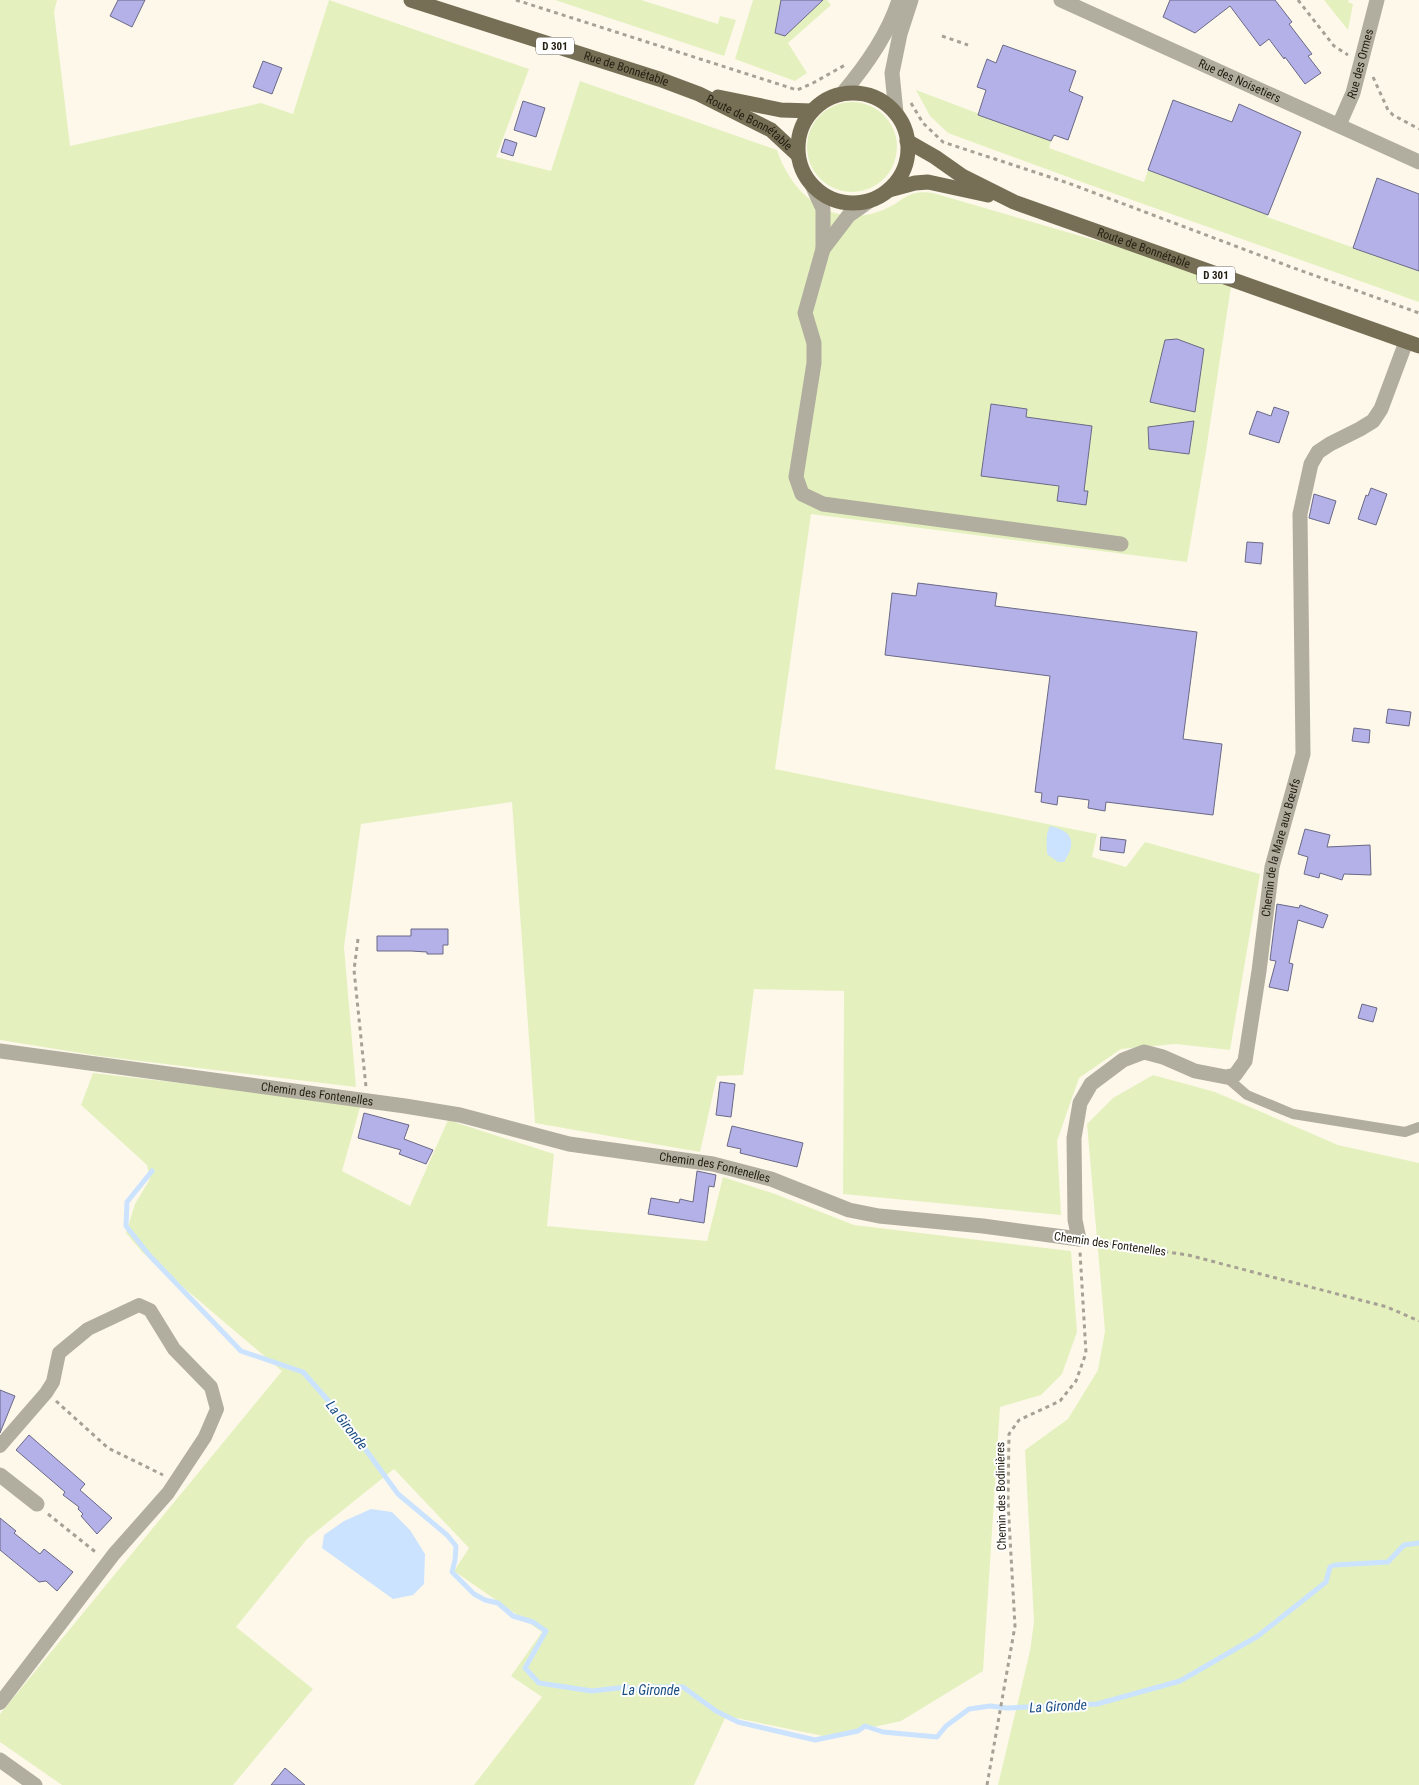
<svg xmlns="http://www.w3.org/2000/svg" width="1419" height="1785" font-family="'Roboto Condensed',sans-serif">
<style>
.green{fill:#e4f1bf}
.water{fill:#cbe3ff}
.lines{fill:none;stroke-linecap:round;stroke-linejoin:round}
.stream{stroke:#cbe3ff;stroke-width:5}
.building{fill:#b3b1e7;stroke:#6a6987}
.path{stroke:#a6a194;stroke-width:3;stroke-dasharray:4 4;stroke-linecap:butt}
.service{stroke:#b2ae9f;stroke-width:10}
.pedestrian{stroke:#b2ae9f;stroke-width:14}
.minor{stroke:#b2ae9f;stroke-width:15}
.primary{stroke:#776f55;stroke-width:15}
.labels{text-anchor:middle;stroke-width:4;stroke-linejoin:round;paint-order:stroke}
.shield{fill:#fff;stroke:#656258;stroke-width:1}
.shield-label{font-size:11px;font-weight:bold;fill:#231e11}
.street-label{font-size:12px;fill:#231e11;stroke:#fff}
.water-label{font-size:14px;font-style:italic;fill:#184c82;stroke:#fff}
</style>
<rect width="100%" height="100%" fill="#fef8eb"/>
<g class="green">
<path d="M0,0H57L54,12L70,146L261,103L293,114L329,0L529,69L496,157L551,171L580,81L777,150C792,196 834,230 883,210C905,201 906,189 933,193L1232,280L1206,451L1187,562L811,514L775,769L1097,834L1092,857L1126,867L1145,842L1260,874L1230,1050L1175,1044L1121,1049L1079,1078L1057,1141L1061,1215L843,1194L844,991L754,989L743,1075L717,1076L700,1152L535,1123L512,802L361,824L344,947L356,1087L99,1056L0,1040Z"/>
<polygon points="555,0 641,0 718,24 720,16 736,20 724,56"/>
<polygon points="753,0 781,0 775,33 823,0 827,0 831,5 788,43 807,73 795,81 735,59"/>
<polygon points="1324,0 1349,0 1348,2 1353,4 1348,30"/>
<polygon points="916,90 1051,141 1049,148 1144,182 1148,170 1268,215 1267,217 1419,271 1419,302 1090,185 948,133 930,116"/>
<circle cx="852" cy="147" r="45"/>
<polygon points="93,1073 361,1104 342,1171 410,1206 448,1120 554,1154 547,1226 707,1241 723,1177 775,1194 854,1225 1071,1251 1077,1332 1062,1374 1041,1395 1000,1407 983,1671 901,1721 828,1737 726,1716 694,1785 474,1785 542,1697 511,1676 542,1632 454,1571 469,1548 394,1469 307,1539 236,1627 313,1689 233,1785 62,1785 0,1742 0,1714 282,1371 143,1253 126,1233 135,1204 150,1179 147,1165 81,1105"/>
<polygon points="1153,1075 1215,1092 1338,1145 1419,1163 1419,1785 998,1785 1030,1651 1034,1622 1025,1450 1068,1419 1098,1370 1105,1331 1087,1124 1113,1098"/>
</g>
<g class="water">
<path d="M1050,826C1073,831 1077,842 1064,862H1058L1047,854C1047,845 1045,834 1050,826Z"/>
<polygon points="371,1509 392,1512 410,1530 425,1554 424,1584 413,1595 393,1599 322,1548 324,1535 344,1521"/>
</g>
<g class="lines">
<polyline class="stream" points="152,1171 127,1202 126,1226 150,1256 241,1351 303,1372 339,1413 398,1494 447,1535 456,1546 455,1560 452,1572 474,1594 485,1600 498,1603 513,1616 533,1622 546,1631 525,1668 539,1683 592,1691 627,1687 640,1690 649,1687 683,1687 716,1711 738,1722 815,1740 858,1731 865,1726 883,1732 937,1737 946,1726 969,1709 990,1706 1007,1708 1097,1704 1180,1681 1258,1636 1326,1582 1330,1567 1335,1565 1388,1562 1404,1545 1419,1543"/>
</g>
<g class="building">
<polygon points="118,0 145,0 132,27 110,16"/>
<polygon points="781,0 823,0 785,36 775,33"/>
<polygon points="1170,0 1275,0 1292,22 1289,24 1312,54 1308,56 1321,73 1305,84 1285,57 1284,59 1269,39 1260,46 1230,6 1195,33 1163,17"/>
<polygon points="1003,45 1076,71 1069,91 1083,97 1068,140 1054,135 1051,141 978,115 986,90 977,87 987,59 996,63"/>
<polygon points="263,61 282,68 272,94 253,87"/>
<polygon points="1173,100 1232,122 1239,104 1301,132 1268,215 1148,170"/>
<polygon points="523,101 545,108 536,137 514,130"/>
<polygon points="505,139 517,143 513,156 501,152"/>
<polygon points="1377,178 1419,194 1419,271 1353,248"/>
<polygon points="1177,339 1204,349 1195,412 1150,402 1165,340"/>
<polygon points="991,404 1027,409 1026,417 1092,426 1084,491 1088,491 1086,505 1057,501 1059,486 981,476"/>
<polygon points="1274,407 1289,412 1279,443 1249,434 1257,411 1271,416"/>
<polygon points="1194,421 1189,454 1149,449 1148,427"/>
<polygon points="1371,488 1387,494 1376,525 1358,519 1366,495 1368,496"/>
<polygon points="1314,494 1336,501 1329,524 1309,518"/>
<polygon points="1247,542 1263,543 1261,564 1245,562"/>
<polygon points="918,583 997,593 995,606 1197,632 1183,739 1222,744 1213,815 1106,802 1105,811 1088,808 1089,800 1058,796 1057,805 1041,802 1042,793 1035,792 1050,676 885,655 892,593 916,596"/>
<polygon points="1388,709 1411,712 1409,726 1386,723"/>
<polygon points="1354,728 1370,730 1369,743 1352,741"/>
<polygon points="1305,829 1330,835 1327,847 1370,845 1371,875 1344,874 1342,880 1320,873 1319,878 1304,874 1308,857 1298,854"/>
<polygon points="1101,837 1126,840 1124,853 1100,850"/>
<polygon points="1277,904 1299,908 1300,905 1328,915 1323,928 1298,920 1289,963 1293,964 1288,991 1269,987 1276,961 1270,960"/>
<polygon points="411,929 448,929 448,945 443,945 443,954 427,954 427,952 411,951 377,951 377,936 411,936"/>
<polygon points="1362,1004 1377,1008 1373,1022 1358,1018"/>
<polygon points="720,1082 735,1084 731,1117 716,1115"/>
<polygon points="364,1113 409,1125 404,1139 433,1150 426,1164 399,1154 401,1150 358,1138"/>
<polygon points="732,1126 803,1143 797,1167 740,1153 741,1149 727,1146"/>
<polygon points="697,1171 716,1175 714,1187 709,1186 704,1223 648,1214 651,1198 679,1203 680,1199 693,1202"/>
<polygon points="0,1390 15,1396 0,1433"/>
<polygon points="29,1435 85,1484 80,1490 112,1518 97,1534 81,1516 83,1514 78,1509 79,1507 63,1495 65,1492 16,1450"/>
<polygon points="0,1518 16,1531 14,1533 40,1554 44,1549 73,1572 57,1591 46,1581 39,1582 0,1550"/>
<polygon points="285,1768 305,1785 271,1785"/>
</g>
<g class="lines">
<g class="path">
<polyline points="516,0 797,90 813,83 845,65"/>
<polyline points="1298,0 1334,46 1348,55"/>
<polyline points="942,36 968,45"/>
<polyline points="1373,77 1388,110 1393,115 1419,129"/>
<polyline points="911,103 923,123 943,142 1068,183 1291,267 1419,313"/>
<polyline points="358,939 354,970 366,1087"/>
<polyline points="1093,1241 1188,1255 1387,1307 1419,1321"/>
<polyline points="56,1401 108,1448 163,1475"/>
<polyline points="48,1514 98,1554"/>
<polyline points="987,1785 1015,1626 1008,1502 1009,1434 1019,1420 1060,1401 1076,1381 1086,1353 1080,1252"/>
</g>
<polyline class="service" points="1226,1077 1247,1095 1293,1114 1405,1132 1419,1127"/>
<polyline class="pedestrian" points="0,1446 46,1393 53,1382 59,1353 88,1329 139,1305 150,1310 174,1349 211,1387 217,1409 205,1437 168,1493 114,1554 0,1703"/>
<g class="minor">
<path id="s1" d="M1061,0L1419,162"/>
<path d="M842,94C865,67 888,35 899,0"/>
<polyline points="896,113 892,73 900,34 911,0"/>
<path id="s2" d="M1339,125L1353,93L1377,0"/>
<polyline points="812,185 823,209 823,249 805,313 814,343 814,363 796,477 802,494 823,504 1121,544"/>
<polyline points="823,249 849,215 869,201"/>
<path id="s3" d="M0,1051L405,1106L460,1115L569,1144L713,1164L771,1179L849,1210L879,1216L983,1226L1079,1239L1075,1220L1074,1138L1080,1103L1091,1084L1123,1060L1144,1052L1163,1057L1195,1071L1226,1077L1235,1075L1245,1061L1259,971L1272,867L1303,754L1300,514L1311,464L1318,452L1330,444L1360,429L1373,421L1381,409L1406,342"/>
<polyline points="0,1475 37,1504"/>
<polyline points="0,1760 35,1785"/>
</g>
<g class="primary">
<path id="s4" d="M411,0L659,79L699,94L771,130L798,155"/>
<circle cx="853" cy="148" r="55"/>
<polyline points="718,97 781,110 812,111"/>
<path id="s5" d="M907,141L935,157L962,176L1014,202L1419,346"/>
<polyline points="889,190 915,183 928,182 988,195"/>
</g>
</g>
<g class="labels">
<g class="shield">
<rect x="536" y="37.5" width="38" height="17" rx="4"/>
<rect x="1197" y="266.5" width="38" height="17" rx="4"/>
</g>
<g class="shield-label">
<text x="555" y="50">D 301</text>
<text x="1216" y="279">D 301</text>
</g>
<g class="street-label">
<text dy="4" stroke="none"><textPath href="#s2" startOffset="65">Rue des Ormes</textPath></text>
<text dy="4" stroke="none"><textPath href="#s4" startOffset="226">Rue de Bonnétable</textPath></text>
<text dy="4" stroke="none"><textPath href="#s1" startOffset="196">Rue des Noisetiers</textPath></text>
<text dy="4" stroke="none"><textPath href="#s4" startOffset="361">Route de Bonnétable</textPath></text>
<text dy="4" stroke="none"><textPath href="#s5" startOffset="261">Route de Bonnétable</textPath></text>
<text dy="4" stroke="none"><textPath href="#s3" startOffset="1649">Chemin de la Mare aux Bœufs</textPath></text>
<text dy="4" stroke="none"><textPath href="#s3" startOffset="320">Chemin des Fontenelles</textPath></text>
<text dy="4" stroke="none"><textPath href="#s3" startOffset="725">Chemin des Fontenelles</textPath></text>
<text transform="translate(1110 1244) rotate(8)" y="4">Chemin des Fontenelles</text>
<text transform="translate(1001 1496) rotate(-91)" y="4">Chemin des Bodinières</text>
</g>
<g class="water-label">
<text transform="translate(347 1425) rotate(52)" y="5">La Gironde</text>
<text x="651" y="1695">La Gironde</text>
<text transform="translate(1058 1706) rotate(-3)" y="5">La Gironde</text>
</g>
</g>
</svg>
